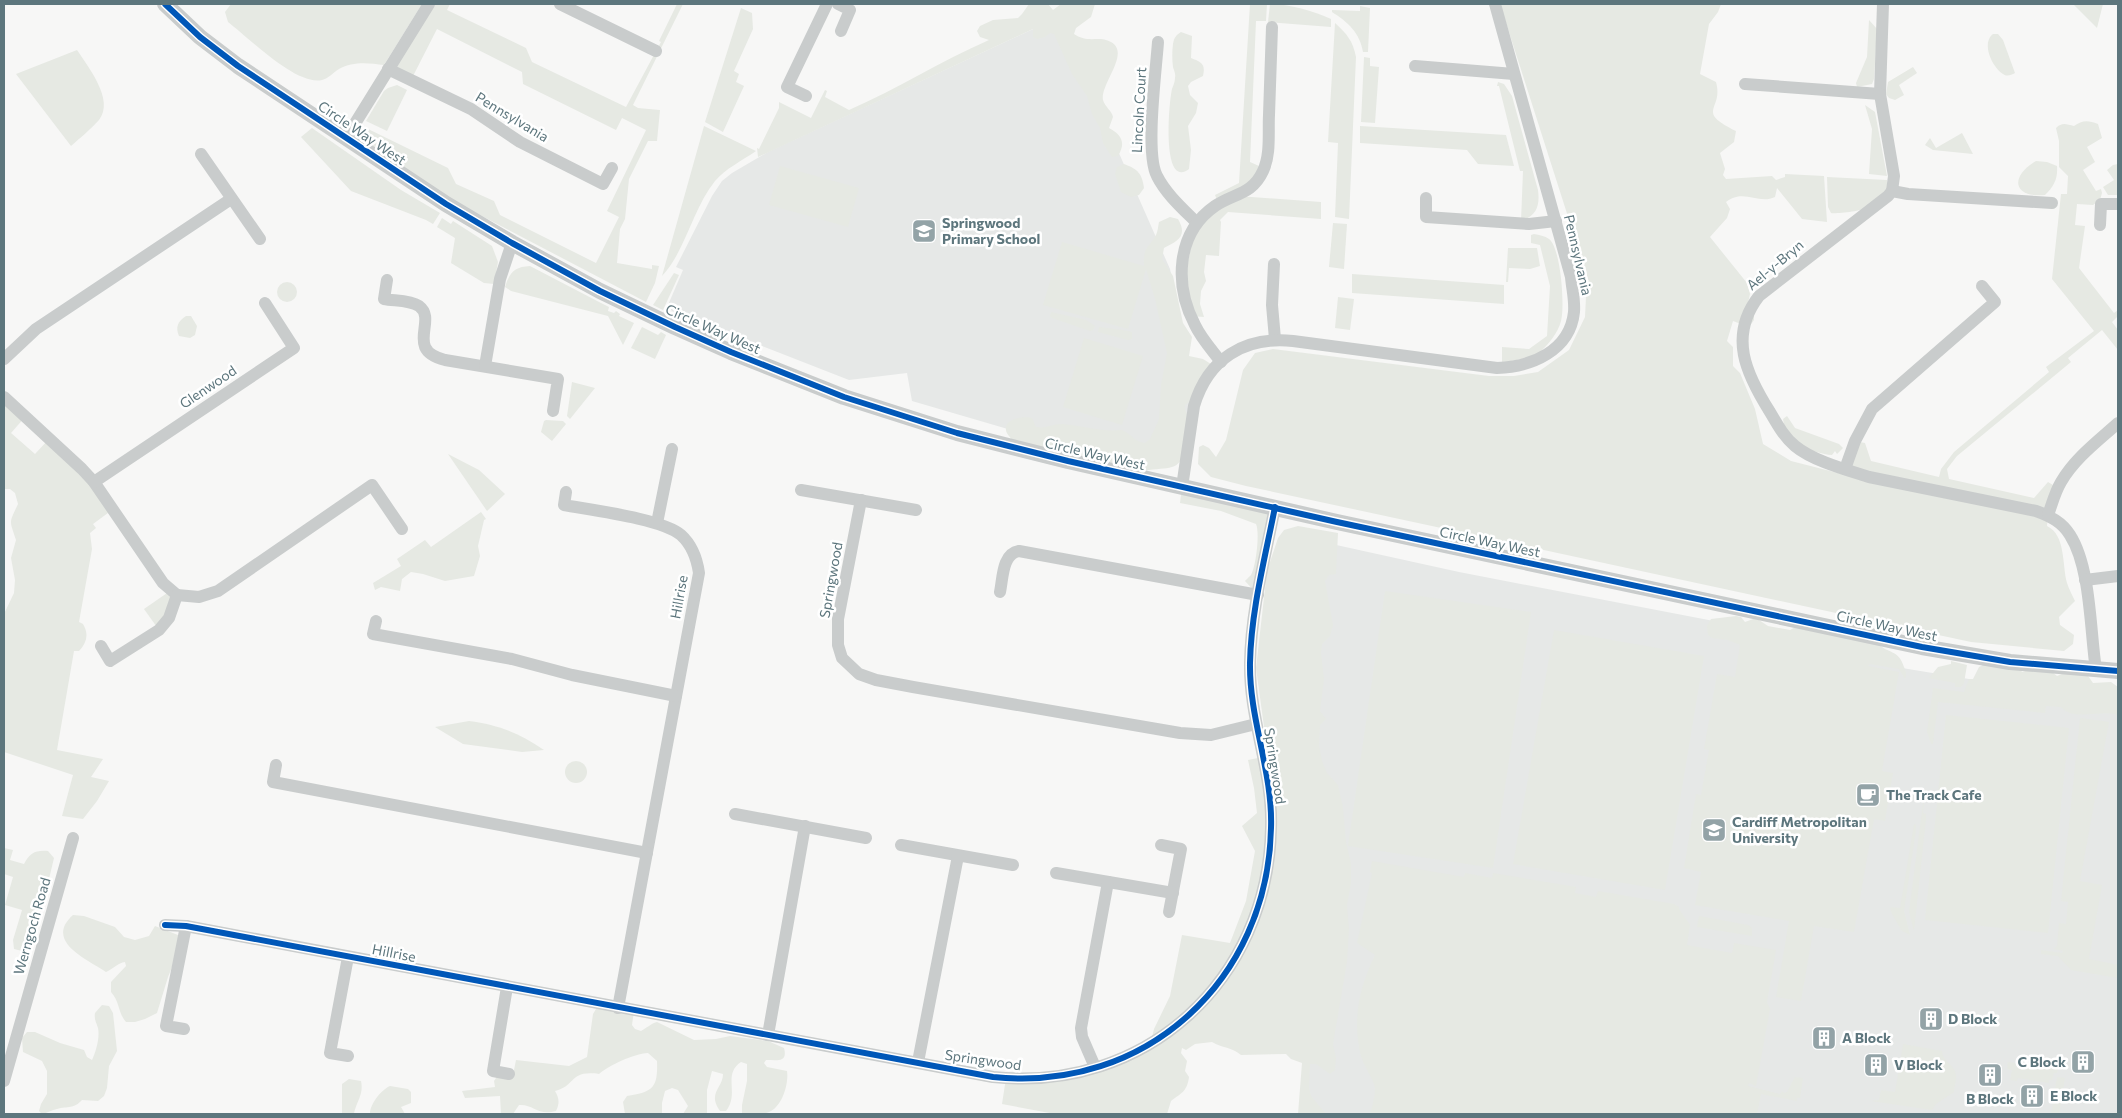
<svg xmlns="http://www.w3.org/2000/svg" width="2122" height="1118" font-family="Commissioner,sans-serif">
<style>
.built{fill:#e6e8e7}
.green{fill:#e6e9e3}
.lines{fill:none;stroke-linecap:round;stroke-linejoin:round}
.minor{stroke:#c9cccc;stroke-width:12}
.tertiary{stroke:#c9cccc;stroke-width:16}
.cycleway-casing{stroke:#fff;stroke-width:9}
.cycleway{stroke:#0057b8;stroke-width:6}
.labels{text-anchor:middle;stroke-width:5;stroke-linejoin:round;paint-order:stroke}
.street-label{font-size:14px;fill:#5d767d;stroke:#fff}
.poi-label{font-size:14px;font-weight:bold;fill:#5d767d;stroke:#fff;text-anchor:start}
</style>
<rect width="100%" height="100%" fill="#f7f7f6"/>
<g class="built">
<polygon points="1059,17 1170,269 1193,383 1183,435 1178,453 1021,433 912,401 907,373 849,380 672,311 668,305 683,270 676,267 712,196 722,181 732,173 768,152"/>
<polygon points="1309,539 1459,572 1885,654 1896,667 1969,679 2118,690 2118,1114 1301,1114 1306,1056"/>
</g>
<g class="green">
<path d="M231,4H422L384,65C369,63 353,61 339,69C334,72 328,79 322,80C296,86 249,38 228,22L225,12Z"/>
<polygon points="429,4 450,4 447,10 526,48 532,62 626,107 656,51 661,42 659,41 677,4 683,4 633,105 638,108 660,110 657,141 648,141 629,179 625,219 620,229 617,263 652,269 652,265 659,266 655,283 646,302 459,204 366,143 364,135 364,127 448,168 456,184 494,201 500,215 596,263 619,217 607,211 646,130 622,118 616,130 523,84 522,72 437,29 411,80 388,69"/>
<path d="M1029,4H1048L1053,10L1061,4H1095L1091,17L1076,28L1074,34C1089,44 1098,35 1111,42C1131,53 1100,84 1103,100C1105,107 1112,111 1113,117L1109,128C1122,135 1126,143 1118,156L1112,157L1103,143L1100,128L1092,114L1087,96L1072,74L1054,34L1050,33L1045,37L1037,39L1033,37V29L758,157L757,148L759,149L779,108V102L811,118L825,90L827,91L825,97L849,110C897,89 941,61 989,40L980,37L977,31L980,26L993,20L1018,18L1022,14Z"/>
<path d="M1250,4H1267L1266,21H1256L1250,162L1259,166C1252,187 1236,193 1217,200L1215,195L1239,183Z"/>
<path d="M1270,4C1290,4 1313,11 1331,19V27L1268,22Z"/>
<path d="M1500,4H1721L1718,12L1709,24L1700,74L1716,82C1724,111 1694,110 1736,131L1734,142L1720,153L1725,169L1723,175L1726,179L1772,176L1776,180L1785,177V174L1824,176L1827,222L1802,219L1777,188L1775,197C1758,205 1744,188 1726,202L1730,209L1727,218L1710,237L1747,283L1750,294L1747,308L1754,312V320L1749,327L1733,321L1727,341L1733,347V366L1740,373L1755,409L1763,444L1791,461L1842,474L1855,441L1865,443L1871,461L1939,477L1941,469L1954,452L2049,372L2046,367L2094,331L2052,279L2061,194H2067L2068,176L2059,167V141L2056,128C2062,122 2066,124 2074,126C2082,120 2088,120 2098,124L2102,138L2087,147L2095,162L2083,170L2096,191L2101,189L2102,193L2100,200L2093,205L2077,204L2075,225L2085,226L2079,268L2114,313L2118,310V316L2112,322L2118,330V350L2102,330L2068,358L2071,362L1957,456L1947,469L1949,479L2034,498L2048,482L2058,488L2048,515L2047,526C2066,535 2062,565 2067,583C2069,589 2072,595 2075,601L2059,617L2060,625L2074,635L2073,644L2064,651L1971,642L1246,486L1211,477L1198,464L1199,447L1203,445L1209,448L1216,457L1226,440L1243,370L1255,353L1273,349L1489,376H1514L1538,372L1569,350L1585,317L1587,276Z"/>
<polygon points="2073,4 2103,4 2097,28"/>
<path d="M1360,6L1370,8L1368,52H1363C1360,33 1348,22 1332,12V10L1360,11Z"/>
<polygon points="741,8 752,13 753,29 734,71 739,74 736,82 744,86 723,132 705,122"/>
<polygon points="1869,20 1877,29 1874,79 1872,84 1857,87 1856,83 1867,57"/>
<path d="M1335,23C1347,34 1353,41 1356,57L1349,219L1335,217L1338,143L1328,142Z"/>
<path d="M1181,32L1192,36L1191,58C1201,62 1206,64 1203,76L1191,82L1188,86L1190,95L1198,103L1196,113L1188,126L1191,150L1189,169C1161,190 1169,101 1172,89C1173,86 1175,82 1175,78C1176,74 1174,71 1173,67C1172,60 1172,51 1173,44C1174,38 1176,35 1181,32Z"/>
<path d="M1993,34H1998L2003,40L2015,73C2011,75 2007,77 2003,74C1992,67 1981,43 1993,34Z"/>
<path d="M77,50C88,67 115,100 99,120C91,129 80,138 71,146L16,74Z"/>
<polygon points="1364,57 1370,58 1370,66 1379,67 1375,123 1361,122"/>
<polygon points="1913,67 1917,73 1899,85 1904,95 1895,100 1889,98 1886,94 1888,82"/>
<path d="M1498,82L1504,84L1512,96L1538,190C1540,205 1537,216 1521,221L1523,171H1520L1499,86H1497Z"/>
<polygon points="397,85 407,90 387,131 366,121 384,91 388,88"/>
<polygon points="1865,105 1875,112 1887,176 1869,174 1872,129"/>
<path d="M704,126L756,151C743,160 725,169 715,181C693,208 685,252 662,276Z"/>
<polygon points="1360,126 1506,135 1514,166 1478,164 1467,150 1360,143"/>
<polygon points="312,128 401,190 440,213 433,224 426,220 351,191 301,137"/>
<polygon points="1962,133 1973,154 1933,150 1925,145 1930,138 1936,148"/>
<path d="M2036,161L2047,162L2057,166C2058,179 2054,186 2045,195C2012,198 2010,176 2036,161Z"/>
<path d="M1124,164C1138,169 1142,174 1144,188L1139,195L1131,197L1121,192L1115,174L1117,167Z"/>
<polygon points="2118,164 2118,195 2108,195 2103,187 2114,180 2107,170 2113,165"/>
<polygon points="780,166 859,188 848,227 769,205"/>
<path d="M1827,177L1887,180V189C1881,195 1874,204 1866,208C1862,211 1836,214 1831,213L1828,207Z"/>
<polygon points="1238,196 1321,202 1321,219 1228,212 1220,220 1221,222 1219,256 1206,255 1204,272 1206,281 1201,291 1200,304 1204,317 1191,316 1183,282 1197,223"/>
<path d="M1170,217L1178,219C1188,236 1178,241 1164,248L1162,259L1173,276L1183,323L1192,337L1189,356L1203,359L1211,364L1193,399L1185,405C1184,412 1189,416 1189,423C1188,430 1186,438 1185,446C1181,471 1172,467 1149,470C1137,471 1121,470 1112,463L1012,440C1010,437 1006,433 1006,430C1004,418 1025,416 1032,418L1036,427C1046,429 1054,423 1063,424C1082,426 1102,432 1122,430C1132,434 1134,442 1145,443L1150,439L1159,419L1161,385L1167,353L1155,299L1146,269L1128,329L1043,305L1062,242L1144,266C1143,247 1148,249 1156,235C1158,231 1158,226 1159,222Z"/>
<polygon points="442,218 451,224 453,221 492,246 498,262 494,284 484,283 451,263 455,238 437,227"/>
<polygon points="1333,223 1347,224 1344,269 1329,267"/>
<path d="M1534,234C1539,235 1545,236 1549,239C1561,248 1565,307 1561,321C1558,333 1548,345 1539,353C1530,359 1512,360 1502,363V347L1529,349L1547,336L1550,286L1540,245L1531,243V235Z"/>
<polygon points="1508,248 1537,248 1540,266 1530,269 1509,268 1508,282 1506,282"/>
<path d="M530,266L601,303L609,307L608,311L614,313L616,311L620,314L619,316L634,323L623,345L608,316L511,291L505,287C510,272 514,267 530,266Z"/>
<polygon points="674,273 679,275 663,310 653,305"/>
<polygon points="1352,274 1504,285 1504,304 1352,293"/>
<circle cx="287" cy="292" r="10"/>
<polygon points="1338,297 1354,299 1350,330 1335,328"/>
<polygon points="1051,312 1086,320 1095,326 1093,330 1090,331 1052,318 1050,316"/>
<path d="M186,316H191L197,326L195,335L190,338L179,336C175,327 178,321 186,316Z"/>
<polygon points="642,327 658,335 661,332 666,335 655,359 631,348"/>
<polygon points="1099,327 1128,331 1132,332 1132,339 1128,340 1098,332"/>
<polygon points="1084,338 1143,356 1122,425 1063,407"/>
<polygon points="572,382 595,388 570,419 567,416"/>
<path d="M4,398L25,417L11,433L35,454L49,439L112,510L93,524L96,528L90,533L92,549L79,622L83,624C89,634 87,643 79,651H74L57,750L103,759L91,777L109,781L97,801L83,819L62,816L73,775L4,752V614L14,593L15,580L11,558L16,540C10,520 8,525 18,504L15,493L10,489H4Z"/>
<path d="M1787,416L1795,428L1839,444L1843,448L1837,454L1835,451L1832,455C1813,454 1785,440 1783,419Z"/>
<polygon points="546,420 563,421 566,424 552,441 541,432 544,421"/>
<polygon points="448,454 479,470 505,494 487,511"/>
<path d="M1182,487L1275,507L1258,595L1245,581C1246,580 1250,576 1251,575C1256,566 1260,533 1256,524L1221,511L1180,503Z"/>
<polygon points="481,512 486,519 484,520 478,546 480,556 474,576 445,581 423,574 411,572 402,579 400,591 381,587 375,590 373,583 401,566 397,559 425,540 431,547"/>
<path d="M1298,526L1338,533L1336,574L1329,575L1325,581L1333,625L1330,636L1322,644L1321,653L1324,679L1320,711L1326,719L1320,725L1319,745L1322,761L1327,773L1338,785L1343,808L1346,842L1351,864V883L1347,905L1349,929L1347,962L1333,1044L1336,1058L1335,1070L1330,1074L1316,1064H1310L1309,1088L1311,1096L1326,1114H1298L1302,1063L1291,1059L1286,1054L1241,1055C1232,1047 1222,1048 1212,1042L1195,1044L1186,1050L1182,1048L1181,1053L1187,1061L1185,1071L1189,1077C1187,1092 1181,1093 1171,1101L1167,1114H1055L1002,1104L1006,1078L1059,1076L1150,1045L1154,1029L1170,996L1182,935L1230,943L1246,901L1255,851L1242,826L1257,813L1254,788L1248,760L1268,756L1256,668L1267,571L1278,538L1284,530Z"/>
<polygon points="170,591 177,595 159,630 144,609"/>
<polygon points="1385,591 1531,612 1493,868 1348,846"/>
<path d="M1736,616L1741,617L1745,622L1756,618L1768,626L1790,630L1799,625L1878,643C1888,655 1898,648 1904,667C1906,672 1907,674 1905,679L1899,669L1870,664L1868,666L1899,672L1882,771L1893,773L1885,821L1874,819L1854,932L1814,926L1801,1001L1776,997L1789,921L1695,905L1701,872L1684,868L1696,794L1701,795L1709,750L1704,749L1717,674L1735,677L1740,645L1728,640L1712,638L1708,635L1707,626L1711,619Z"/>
<polygon points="1554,630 1704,656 1665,890 1513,864"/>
<polygon points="1951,661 1967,665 1964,683 1961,687 1955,687 1955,683 1929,678 1938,667 1951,664"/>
<path d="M1987,663L2019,667L2022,672L2032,669L2052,672L2057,676L2072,670L2086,673L2093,683L2111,682L2118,687V715C2100,709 2074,722 2061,707L2046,706L2045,713L1938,702L1933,744H1931L1927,732L1933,688L1964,692L1969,679H1973L1979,667Z"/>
<polygon points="1946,715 2069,728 2048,933 1925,920"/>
<polygon points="2080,718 2109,722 2080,881 2102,885 2089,959 2118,965 2118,978 2071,970 2058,956 2041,954 2041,950 2062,953 2063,951 2054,949 2057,946 2059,923 2066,924 2068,902 2061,901"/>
<path d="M469,721C499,725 519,733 544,750L522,752L463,744L435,727Z"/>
<circle cx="576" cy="772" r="11"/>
<polygon points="1926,780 1923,813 1926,814 1926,819 1914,931 1909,912"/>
<polygon points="1914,824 1916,825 1916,830 1904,911 1910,935 1902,931 1892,914 1890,907 1900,908"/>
<path d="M4,848L13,850L10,860L24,864C30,853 35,850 48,851L54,858L38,925L28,949L22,951L14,949L13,940L22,910L5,905L13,877L4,874Z"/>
<path d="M1372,861L1464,877L1465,873L1492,878L1493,873L1576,887L1575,893L1596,897L1598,891L1674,904L1679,907V909L1690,925L1687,945L1732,953L1734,943L1776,950L1767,1002L1770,1009L1756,1086L1749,1083L1748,1086L1780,1094L1782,1091L1784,1093L1787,1092L1795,1077L1803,1078L1800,1098H1797V1101L1761,1094L1757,1114H1370C1372,1107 1377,1091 1374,1084C1370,1074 1364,1066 1361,1056C1352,1020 1359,988 1375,955L1357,943L1372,873L1370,872Z"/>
<path d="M73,915L84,916L115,927L124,937L135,940L149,936L155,926L178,935L181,945L168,977L157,1013L145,1019L135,1022H126C118,1013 120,1002 111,992V982L126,966L125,962C118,963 113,969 106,972C86,959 44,941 73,915Z"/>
<polygon points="1699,916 1748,925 1752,928 1752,936 1697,927"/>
<path d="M599,1004L634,1011L632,1025L635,1029L641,1031C647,1028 650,1024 657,1022L694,1040L716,1039L730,1036L768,1041L784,1048C788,1063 777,1060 766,1060L764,1063L767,1067L787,1071C789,1084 782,1107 769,1112C761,1116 751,1114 742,1114V1105L747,1081V1064L741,1062C722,1075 740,1093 726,1111H720C707,1093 723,1088 723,1074L712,1071L707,1090V1114H683L688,1106L678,1090L672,1088L665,1091L662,1103V1114H625L623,1102L627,1096C653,1092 658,1088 657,1061L648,1053C633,1054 610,1065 599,1074C568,1070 577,1086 555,1091C559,1098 560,1103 556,1111C537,1116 534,1104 519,1105L513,1114H501L500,1096L465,1098L462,1091L495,1087L494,1081L498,1075H513L516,1060L569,1066L587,1057L593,1014Z"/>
<path d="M102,1005L109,1006L113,1013L117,1051L109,1066L107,1088L104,1096L98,1101L82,1100C74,1109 68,1106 57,1109C52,1110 47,1113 42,1114L39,1111L41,1104L47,1094V1071L42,1061L23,1052L22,1038L27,1032H35L60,1043L84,1050L87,1057L92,1060C96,1052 100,1037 98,1028C96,1022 94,1019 95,1013Z"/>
<path d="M1903,1044L1942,1051C1942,1061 1955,1065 1956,1075C1957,1080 1954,1087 1954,1092L1936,1104L1932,1110L1871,1101L1879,1100L1881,1090L1895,1092Z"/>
<polygon points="2008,1062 2058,1069 2057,1073 2054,1073 2052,1080 2049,1080 2049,1083 2018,1078 2017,1081 2010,1080 2012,1070 2007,1069"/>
<polygon points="2057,1077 2065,1078 2059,1114 2051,1114"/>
<path d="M349,1079L361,1081C364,1095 356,1102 354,1114H342V1084Z"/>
<path d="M390,1086L408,1089L411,1092V1103L401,1107L405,1114H370C370,1104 381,1090 390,1086Z"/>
</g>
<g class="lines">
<g class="minor">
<polyline points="560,4 656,51"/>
<polyline points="838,4 850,10 841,31"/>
<polyline points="1883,4 1880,94 1894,176 1892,191"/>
<path d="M1158,42C1156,71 1145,154 1157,176C1166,194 1183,209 1197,223"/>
<polyline points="1415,66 1514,74"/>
<polyline points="388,69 471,109 520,142 603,184 612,168"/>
<polyline points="1745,84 1880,94"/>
<polyline points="806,96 787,87 827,4"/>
<polyline points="346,138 429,4"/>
<polyline points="201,154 260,239"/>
<polyline points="1426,198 1426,217 1529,224 1556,221"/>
<path d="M2052,203L1908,194L1892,191L1888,196L1759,296C1728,336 1746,374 1770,412C1777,424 1784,437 1795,446C1813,461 1847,470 1869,477L2036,511C2050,516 2062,522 2070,535C2091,568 2090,631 2096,670"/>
<polyline points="2100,225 2101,204 2118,204"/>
<polyline points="1274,264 1272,305 1275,339"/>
<path d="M387,280L384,299C394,301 410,300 419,306C438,320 404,350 445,360L558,379L553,411"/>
<polyline points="4,359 36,329 231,199"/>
<path d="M1221,362C1212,350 1201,338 1195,325C1174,285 1176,233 1215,206C1234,193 1252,195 1263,171C1271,154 1268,133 1269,115C1270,85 1271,56 1272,27"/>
<polyline points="485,366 500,279 512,243"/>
<polyline points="4,397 82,469 94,482 163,583 177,595"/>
<polyline points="1845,469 1855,441 1872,409 1995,302 1982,286"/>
<polyline points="94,482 294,348 265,303"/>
<path d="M1182,487L1194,406C1208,359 1244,336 1293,341L1497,368C1531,367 1570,351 1574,312C1575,300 1572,289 1571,277L1495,4"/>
<polyline points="801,490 916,510"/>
<path d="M566,492L564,505C591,510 663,519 681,535C692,545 697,559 699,573L618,1008"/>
<polyline points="861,500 838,619 838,645 842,658 859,674 876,680 913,687 1180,733 1211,735 1256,724"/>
<path d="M2048,515C2052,504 2055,492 2061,482C2075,458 2098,441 2118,423"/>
<polyline points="657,523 672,449"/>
<polyline points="2085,580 2118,576"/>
<path d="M1000,592C1003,578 1002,554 1019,551L1258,595"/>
<polyline points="376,621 373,634 512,659 572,675 676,696"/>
<polyline points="101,646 110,661 159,630 169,618 177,595 199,597 218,591 372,485 402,529"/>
<polyline points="276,765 273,782 647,853"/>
<polyline points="735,814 866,838"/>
<polyline points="901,845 1013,865"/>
<polyline points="1161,845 1181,849 1169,912"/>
<polyline points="1056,873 1173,893"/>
<path d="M165,925L186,926L993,1077C1146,1093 1268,980 1271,828C1273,772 1249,719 1250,663C1251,611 1265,558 1275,507"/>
<polyline points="507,987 493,1071 509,1074"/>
<polyline points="184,1029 166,1026 186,926"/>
<polyline points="768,1035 805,826"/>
<polyline points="348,1056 330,1053 348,957"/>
<polyline points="918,1062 958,856"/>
<polyline points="1095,1067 1082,1037 1081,1028 1108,882"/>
<polyline points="4,1081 73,838"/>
</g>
<polyline class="tertiary" points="165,4 200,37 238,66 446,204 512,243 600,291 675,327 731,352 844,397 957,433 1068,461 1337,522 1922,647 2010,662 2118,671"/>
<defs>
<g id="cycleway">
<polyline points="165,4 200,37 238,66 446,204 512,243 600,291 675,327 731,352 844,397 957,433 1068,461 1337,522 1922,647 2010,662 2118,671"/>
<path d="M165,925L186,926L993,1077C1146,1093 1268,980 1271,828C1273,772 1249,719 1250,663C1251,611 1265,558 1275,507"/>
</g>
</defs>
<use href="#cycleway" class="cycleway-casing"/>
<use href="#cycleway" class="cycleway"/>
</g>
<defs>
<symbol id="school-square" viewBox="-11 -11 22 22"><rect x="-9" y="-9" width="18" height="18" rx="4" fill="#93a3a7" stroke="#fff"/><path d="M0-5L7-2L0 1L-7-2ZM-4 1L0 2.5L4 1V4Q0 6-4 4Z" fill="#fff"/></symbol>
<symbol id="cafe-square" viewBox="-11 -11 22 22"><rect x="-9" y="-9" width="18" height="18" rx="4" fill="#93a3a7" stroke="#fff"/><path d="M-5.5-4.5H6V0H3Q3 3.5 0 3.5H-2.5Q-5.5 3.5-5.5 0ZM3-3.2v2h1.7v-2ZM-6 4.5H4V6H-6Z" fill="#fff"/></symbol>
<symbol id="university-square" viewBox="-11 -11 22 22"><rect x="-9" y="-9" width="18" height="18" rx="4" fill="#93a3a7" stroke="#fff"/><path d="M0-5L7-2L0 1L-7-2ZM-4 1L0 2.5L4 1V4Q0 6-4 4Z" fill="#fff"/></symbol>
<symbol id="building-square" viewBox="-11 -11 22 22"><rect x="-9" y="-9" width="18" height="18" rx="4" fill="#93a3a7" stroke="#fff"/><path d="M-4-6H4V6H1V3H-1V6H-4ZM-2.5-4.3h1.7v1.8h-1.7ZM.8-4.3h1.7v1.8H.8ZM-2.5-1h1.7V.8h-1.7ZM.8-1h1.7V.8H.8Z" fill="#fff"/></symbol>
</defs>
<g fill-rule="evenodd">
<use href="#school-square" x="910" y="217" width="28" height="28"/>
<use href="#cafe-square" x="1854" y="781" width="28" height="28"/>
<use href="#university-square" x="1700" y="816" width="28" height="28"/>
<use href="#building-square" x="1917" y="1005" width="28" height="28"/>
<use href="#building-square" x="1810" y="1024" width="28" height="28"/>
<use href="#building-square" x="2069" y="1048" width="28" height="28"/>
<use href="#building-square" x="1862" y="1051" width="28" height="28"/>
<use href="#building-square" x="1976" y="1061" width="28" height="28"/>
<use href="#building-square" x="2018" y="1082" width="28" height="28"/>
</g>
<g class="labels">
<g class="street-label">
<text transform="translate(1139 110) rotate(-87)" y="5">Lincoln Court</text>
<text transform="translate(512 117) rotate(31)" y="5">Pennsylvania</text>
<text transform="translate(362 133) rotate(34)" y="5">Circle Way West</text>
<text transform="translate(1578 255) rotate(77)" y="5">Pennsylvania</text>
<text transform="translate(1775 265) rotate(-40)" y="5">Ael-y-Bryn</text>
<text transform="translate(713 329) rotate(24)" y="5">Circle Way West</text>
<text transform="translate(208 387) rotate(-34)" y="5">Glenwood</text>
<text transform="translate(1095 454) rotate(13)" y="5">Circle Way West</text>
<text transform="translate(1490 542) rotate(12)" y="5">Circle Way West</text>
<text transform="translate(831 580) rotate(-80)" y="5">Springwood</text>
<text transform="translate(679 597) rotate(-80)" y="5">Hillrise</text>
<text transform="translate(1887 626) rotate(12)" y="5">Circle Way West</text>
<text transform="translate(1275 766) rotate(81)" y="5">Springwood</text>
<text transform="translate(32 926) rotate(-74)" y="5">Werngoch Road</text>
<text transform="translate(394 953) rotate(11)" y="5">Hillrise</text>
<text transform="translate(983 1060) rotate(8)" y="5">Springwood</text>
</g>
<g class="poi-label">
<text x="942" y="228">Springwood<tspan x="942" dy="16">Primary School</tspan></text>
<text x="1886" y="800">The Track Cafe</text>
<text x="1732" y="827">Cardiff Metropolitan<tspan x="1732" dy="16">University</tspan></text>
<text x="1948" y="1024">D Block</text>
<text x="1842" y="1043">A Block</text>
<text x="2066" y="1067" text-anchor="end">C Block</text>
<text x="1894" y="1070">V Block</text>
<text x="2050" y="1101">E Block</text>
<text x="1990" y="1104" text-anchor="middle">B Block</text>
</g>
</g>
<rect width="2122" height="1118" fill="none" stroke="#5d767d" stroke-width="10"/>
</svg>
